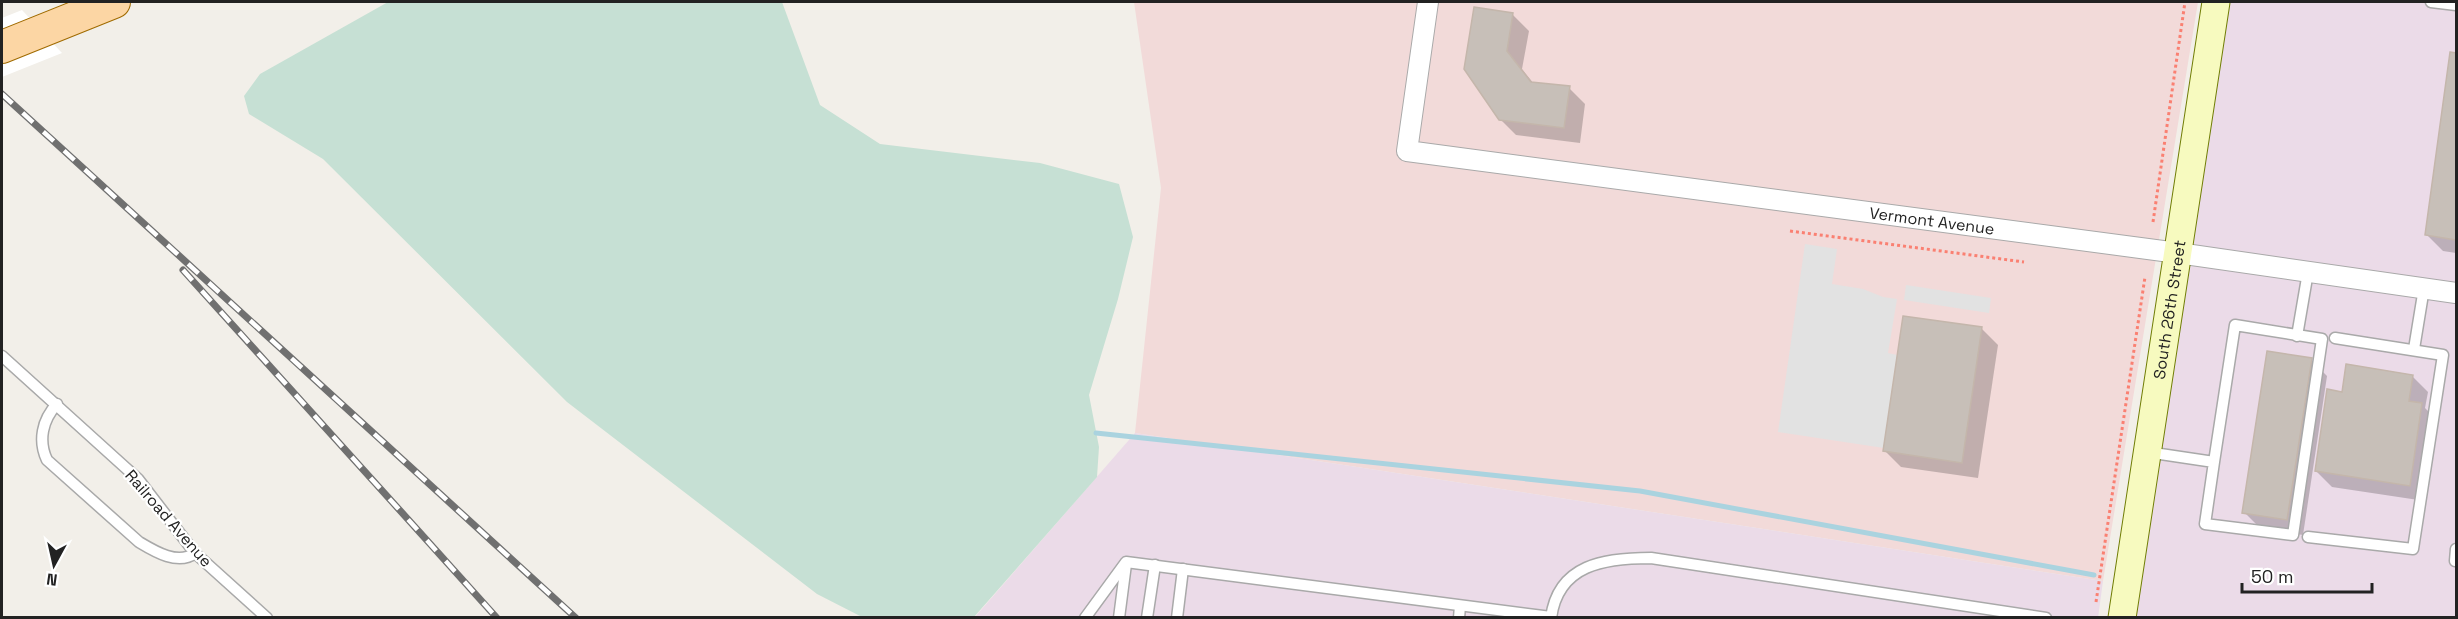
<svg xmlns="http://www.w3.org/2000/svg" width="2458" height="619" font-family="'Space Grotesk',sans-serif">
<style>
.commercial{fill:#f2dad9}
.industrial{fill:#ebdbe8}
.wetland{fill:#c6e0d4}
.parking{fill:#e2e2e2}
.pier{fill:#fff}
.shadow{fill:#0003}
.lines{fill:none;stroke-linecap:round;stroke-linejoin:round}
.stream{stroke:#aad3df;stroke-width:5}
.building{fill:#c7bfb8;stroke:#c4b6ab;stroke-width:1.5}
.lane-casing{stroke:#a9a9a9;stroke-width:13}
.street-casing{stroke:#a9a9a9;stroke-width:22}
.secondary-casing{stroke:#707d05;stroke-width:29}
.primary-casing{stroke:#a06b00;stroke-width:34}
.path{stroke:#fa8072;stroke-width:3;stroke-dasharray:3 3;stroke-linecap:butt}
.lane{stroke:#fff;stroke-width:10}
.street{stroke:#fff;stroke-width:20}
.secondary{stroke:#f7fabf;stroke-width:27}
.primary{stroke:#fcd6a4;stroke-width:32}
.rail-casing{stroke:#707070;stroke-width:7}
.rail{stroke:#fff;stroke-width:4.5;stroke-dasharray:14;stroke-linecap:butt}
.labels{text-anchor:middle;stroke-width:4.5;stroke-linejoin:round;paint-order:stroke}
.street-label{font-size:16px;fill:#222;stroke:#fff}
</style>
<rect width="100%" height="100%" fill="#f2efe9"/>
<polygon class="commercial" points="1134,2 2198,2 2103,581 1135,433 1161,188"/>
<g class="industrial">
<polygon points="2222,2 2456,2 2456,617 2133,618"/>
<polygon points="1135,433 2103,581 2098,618 974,618"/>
</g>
<polygon class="wetland" points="388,2 782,2 820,105 880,144 1040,163 1119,184 1133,237 1118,299 1089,395 1099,447 1097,477 974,617 862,617 817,594 567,402 323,159 249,114 244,96 260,74"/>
<g class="parking">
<polygon points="1805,244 1837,249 1832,284 1863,289 1883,297 1897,299 1888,353 1897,355 1884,448 1778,432"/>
<polygon points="1906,285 1991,298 1989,313 1904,300"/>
</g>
<polygon class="pier" points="22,10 62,53 2,77 2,18"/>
<g class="shadow">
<polygon points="1513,15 1529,31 1522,69 1534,84 1569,88 1585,104 1580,143 1516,135 1500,119 1466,69"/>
<polygon points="2451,54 2456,54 2456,253 2443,251 2427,235"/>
<polygon points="1982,329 1998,345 1978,478 1901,467 1885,451"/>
<polygon points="2311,360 2327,376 2303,535 2260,528 2244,512"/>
<polygon points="2412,376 2428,392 2425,408 2438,421 2425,501 2332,487 2316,471 2343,393"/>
</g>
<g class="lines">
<polyline class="stream" points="1096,433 1640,491 2094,575"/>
</g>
<g class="building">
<polygon points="1474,7 1513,13 1507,51 1531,82 1570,86 1564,128 1499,120 1464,69"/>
<polygon points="2450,52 2456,53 2456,240 2425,235"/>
<polygon points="1903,316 1982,327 1962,463 1883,451"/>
<polygon points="2267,351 2312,358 2287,520 2242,513"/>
<polygon points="2346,364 2413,375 2409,401 2422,403 2410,486 2315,471 2327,389 2342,392"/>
</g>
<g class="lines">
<defs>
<g id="lane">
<polyline points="2431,2 2456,5"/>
<polyline points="2297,336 2308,272"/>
<polyline points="2414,349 2424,288"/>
<polyline points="2,356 138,479 195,553 267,618"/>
<path d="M57,404C42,420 38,441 47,460L139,542C154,551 178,566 195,553"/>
<polyline points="2147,452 2214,462 2235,325 2322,339 2293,535 2205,524 2214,462"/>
<polyline points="2308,537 2413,549 2443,355 2335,338"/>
<polyline points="2455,561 2456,549"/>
<polyline points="1085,618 1126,562 1551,617"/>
<polyline points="1119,618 1126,564"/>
<polyline points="1147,618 1155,565"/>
<polyline points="1177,618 1183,569"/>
<polyline points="1459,618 1460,606"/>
<path d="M1551,618C1558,564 1605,558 1651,558L2046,618"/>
</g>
<g id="street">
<path id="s1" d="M1428,2L1407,151L2178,253L2456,293"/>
</g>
<g id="secondary">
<path id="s2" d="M2122,618L2216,2"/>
</g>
<polyline id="primary" points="2,47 114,2"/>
</defs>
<use href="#lane" class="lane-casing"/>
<use href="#street" class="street-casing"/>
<use href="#secondary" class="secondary-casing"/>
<use href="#primary" class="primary-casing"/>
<g class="path">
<polyline points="2153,222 2185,2"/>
<polyline points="1790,231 2024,262"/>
<polyline points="2096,602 2145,277"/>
</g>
<use href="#lane" class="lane"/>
<use href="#street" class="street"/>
<use href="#secondary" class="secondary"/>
<use href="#primary" class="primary"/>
<defs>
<g id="rail">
<polyline points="2,94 576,618"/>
<polyline points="183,270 497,618"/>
</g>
</defs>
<use href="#rail" class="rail-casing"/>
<use href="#rail" class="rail"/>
</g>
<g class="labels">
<g class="street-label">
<text dy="6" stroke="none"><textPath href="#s1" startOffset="680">Vermont Avenue</textPath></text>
<text dy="6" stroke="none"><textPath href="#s2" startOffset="312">South 26th Street</textPath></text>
<text transform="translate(169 518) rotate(49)" y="6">Railroad Avenue</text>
</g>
</g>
<rect width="2458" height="619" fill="none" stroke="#222222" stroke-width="6"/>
<g transform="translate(54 565) rotate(188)" stroke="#ffffff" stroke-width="4.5" paint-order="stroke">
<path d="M0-4.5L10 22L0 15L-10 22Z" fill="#222222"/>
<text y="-9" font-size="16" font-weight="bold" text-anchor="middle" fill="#222222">N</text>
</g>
<path d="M2242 583v9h130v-9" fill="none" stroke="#222222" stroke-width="3"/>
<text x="2251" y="583" font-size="18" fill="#222222" stroke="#ffffff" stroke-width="4.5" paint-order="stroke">50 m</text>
</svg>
